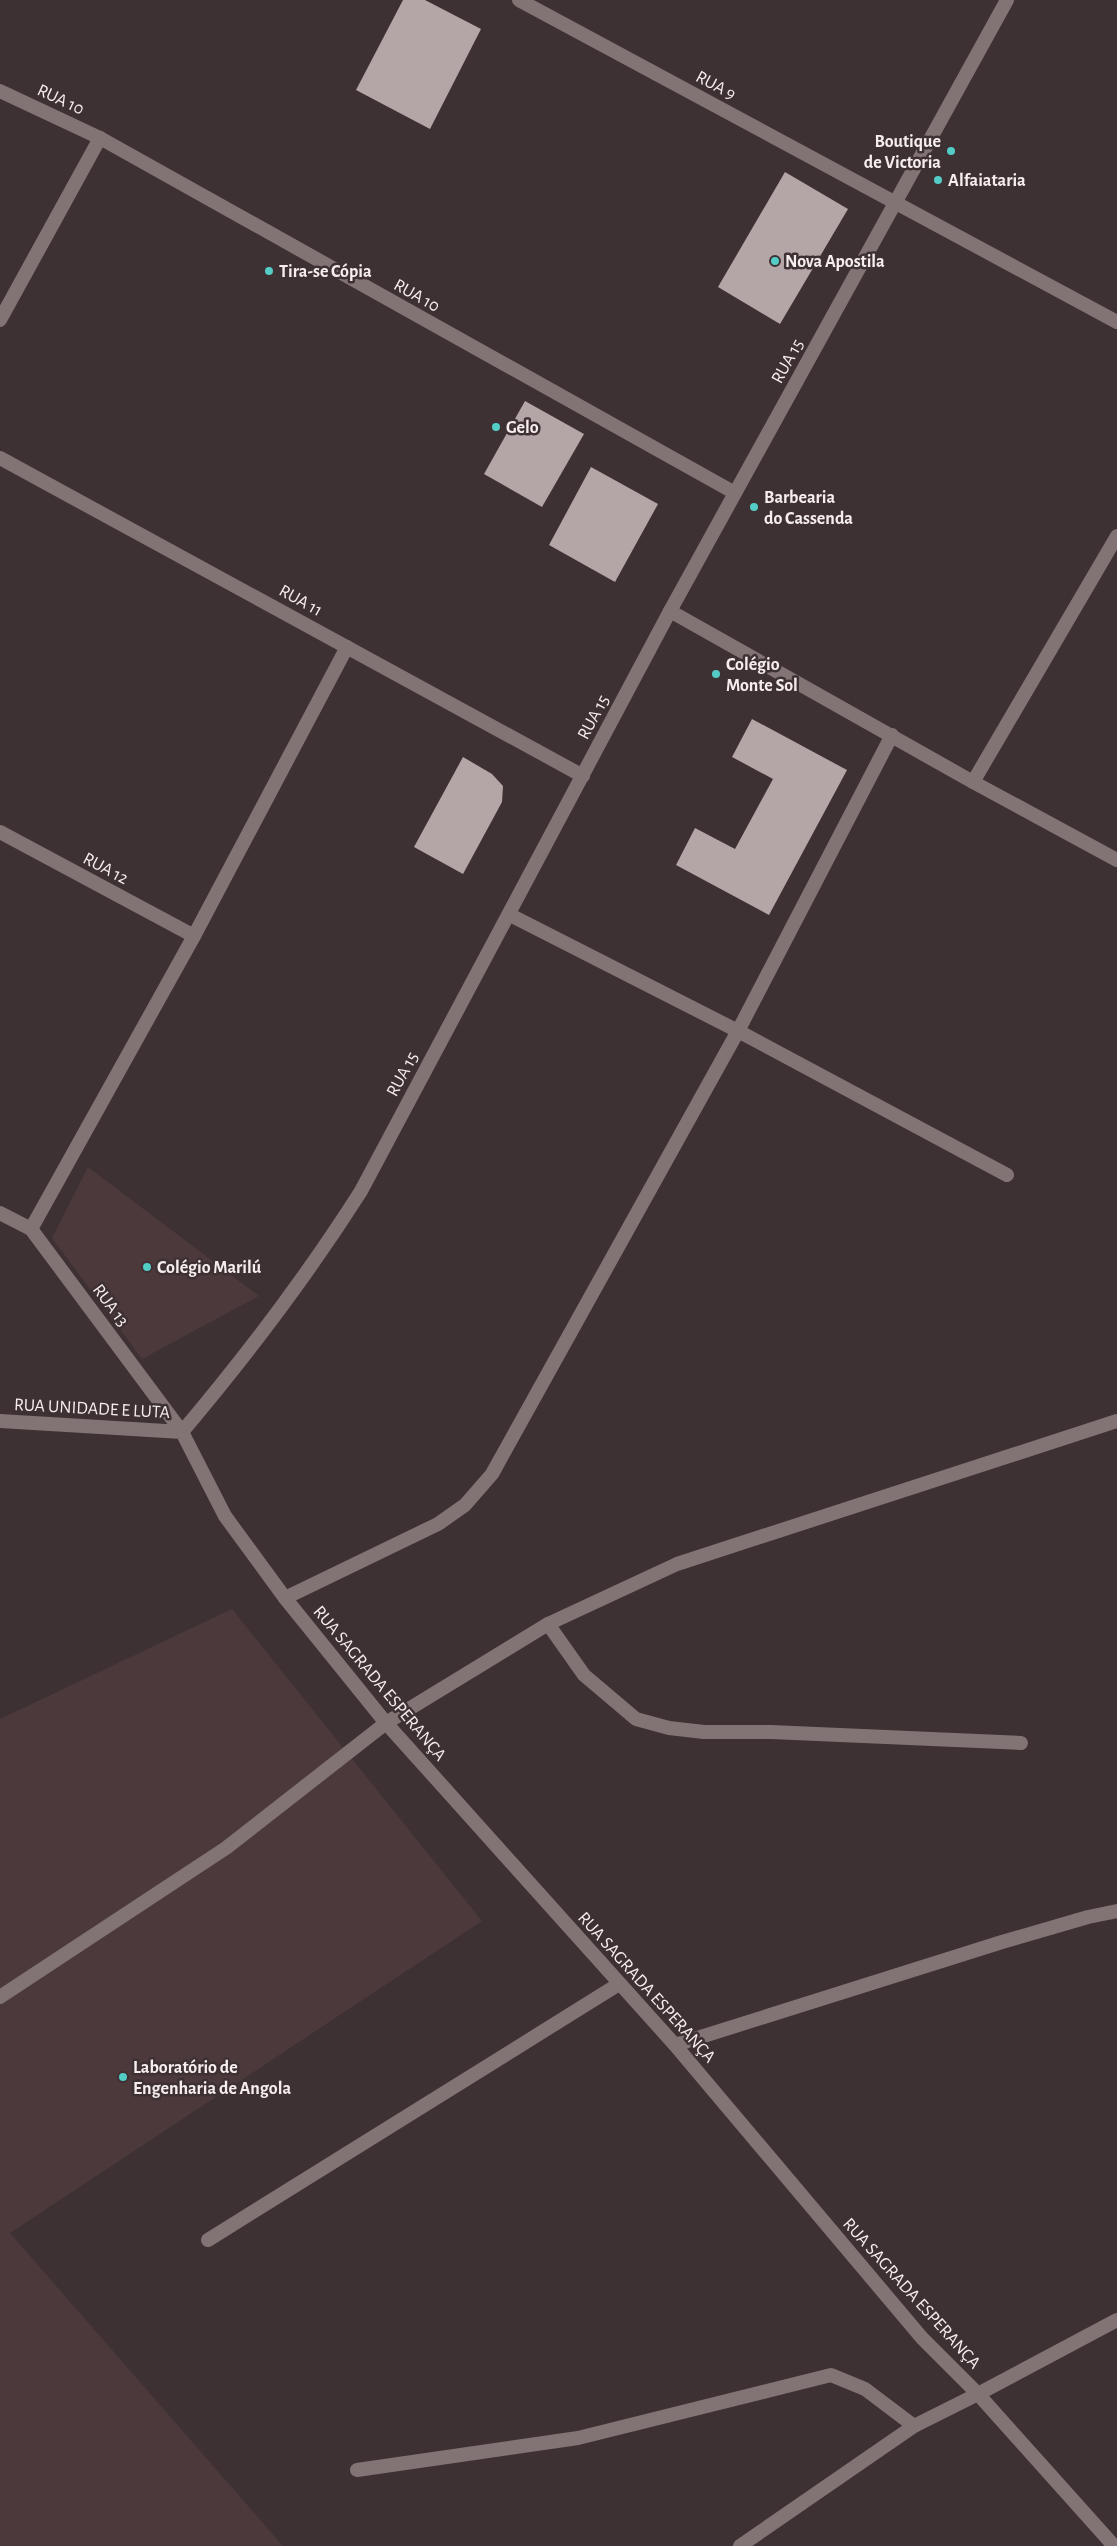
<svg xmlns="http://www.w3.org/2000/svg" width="1117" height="2546" font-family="'Alegreya Sans',sans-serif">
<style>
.built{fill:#4c393b}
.building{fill:#b4a5a6}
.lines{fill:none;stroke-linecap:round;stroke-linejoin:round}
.service{stroke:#827475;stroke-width:14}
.minor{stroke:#827475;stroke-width:14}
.tertiary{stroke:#827475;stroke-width:14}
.poi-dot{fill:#54cdc7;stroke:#3e3133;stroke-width:2}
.labels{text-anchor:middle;stroke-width:5;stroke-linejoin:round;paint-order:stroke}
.street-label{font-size:18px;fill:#f5edee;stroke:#3e3133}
.poi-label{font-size:18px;font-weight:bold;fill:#f5edee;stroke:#3e3133;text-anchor:start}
</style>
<rect width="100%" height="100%" fill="#3e3133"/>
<g class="built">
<polygon points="88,1167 259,1296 142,1359 52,1238"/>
<polygon points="232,1609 482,1921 10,2233 283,2546 0,2546 0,1719"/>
</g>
<g class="building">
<polygon points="403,0 425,0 481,29 430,129 356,90"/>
<polygon points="785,172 848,209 780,324 718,287"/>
<polygon points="525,401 584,434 542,507 484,474"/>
<polygon points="591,467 658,504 615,582 549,545"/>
<polygon points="752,719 847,770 769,915 676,865 695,828 735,849 773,779 732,757"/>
<polygon points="463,757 492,774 503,786 502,802 463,874 414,847"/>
</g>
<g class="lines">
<polyline class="service" points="0,1997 226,1848 386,1723"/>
<g class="minor">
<polyline points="519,0 1117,322"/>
<polyline points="0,91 100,138 735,493"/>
<polyline points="0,320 100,138"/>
<polyline points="0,458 583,776"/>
<polyline points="670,611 973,782 1117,860"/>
<polyline points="973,782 1117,536"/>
<polyline points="0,832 194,936"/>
<polyline points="510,915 738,1031 1007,1175"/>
<path d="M0,1213L31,1229L182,1432C247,1355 307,1276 361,1191L670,611L1007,0"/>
<polyline points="31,1229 194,936 347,647"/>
<polyline points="285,1598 438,1524 465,1505 492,1474 738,1031 892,735"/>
<polyline points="548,1624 584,1675 636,1719 669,1728 704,1732 771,1732 1021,1743"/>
<polyline points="386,1723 548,1624 677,1564 1117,1421"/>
<polyline points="675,2045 1002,1942 1088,1917 1117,1911"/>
<polyline points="208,2240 619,1984"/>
<polyline points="978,2394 1117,2320"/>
<polyline points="357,2470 578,2438 831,2375 865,2389 914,2426"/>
</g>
<g class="tertiary">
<polyline points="0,1421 182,1432 225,1516 285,1598 386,1723 675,2045 922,2338 978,2394 1114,2546"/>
<polyline points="740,2546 914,2426 978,2394"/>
</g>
</g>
<g class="poi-dot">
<circle cx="951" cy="151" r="5"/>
<circle cx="938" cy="180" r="5"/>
<circle cx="775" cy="261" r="5"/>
<circle cx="269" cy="271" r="5"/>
<circle cx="496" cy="427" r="5"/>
<circle cx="754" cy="507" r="5"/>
<circle cx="716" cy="674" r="5"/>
<circle cx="147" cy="1267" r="5"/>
<circle cx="123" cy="2077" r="5"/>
</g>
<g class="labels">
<g class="street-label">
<text transform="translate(716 85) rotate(28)" y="6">RUA 9</text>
<text transform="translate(61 99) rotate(25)" y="6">RUA 10</text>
<text transform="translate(417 295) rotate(29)" y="6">RUA 10</text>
<text transform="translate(787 361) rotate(-61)" y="6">RUA 15</text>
<text transform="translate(301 600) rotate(29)" y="6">RUA 11</text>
<text transform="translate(593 717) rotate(-62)" y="6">RUA 15</text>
<text transform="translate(106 868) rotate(28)" y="6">RUA 12</text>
<text transform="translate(402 1074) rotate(-62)" y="6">RUA 15</text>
<text transform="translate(111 1305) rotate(53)" y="6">RUA 13</text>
<text transform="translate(92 1408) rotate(3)" y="6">RUA UNIDADE E LUTA</text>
<text transform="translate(380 1683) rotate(50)" y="6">RUA SAGRADA ESPERANÇA</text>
<text transform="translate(647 1987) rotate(48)" y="6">RUA SAGRADA ESPERANÇA</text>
<text transform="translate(912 2293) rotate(48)" y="6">RUA SAGRADA ESPERANÇA</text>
</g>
<g class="poi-label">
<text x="941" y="147" text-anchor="end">Boutique<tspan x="941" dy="21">de Victoria</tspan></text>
<text x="948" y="186">Alfaiataria</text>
<text x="785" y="267">Nova Apostila</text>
<text x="279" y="277">Tira-se Cópia</text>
<text x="506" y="433">Gelo</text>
<text x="764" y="503">Barbearia<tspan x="764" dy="21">do Cassenda</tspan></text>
<text x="726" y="670">Colégio<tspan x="726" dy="21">Monte Sol</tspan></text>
<text x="157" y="1273">Colégio Marilú</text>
<text x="133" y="2073">Laboratório de<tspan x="133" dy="21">Engenharia de Angola</tspan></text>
</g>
</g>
</svg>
